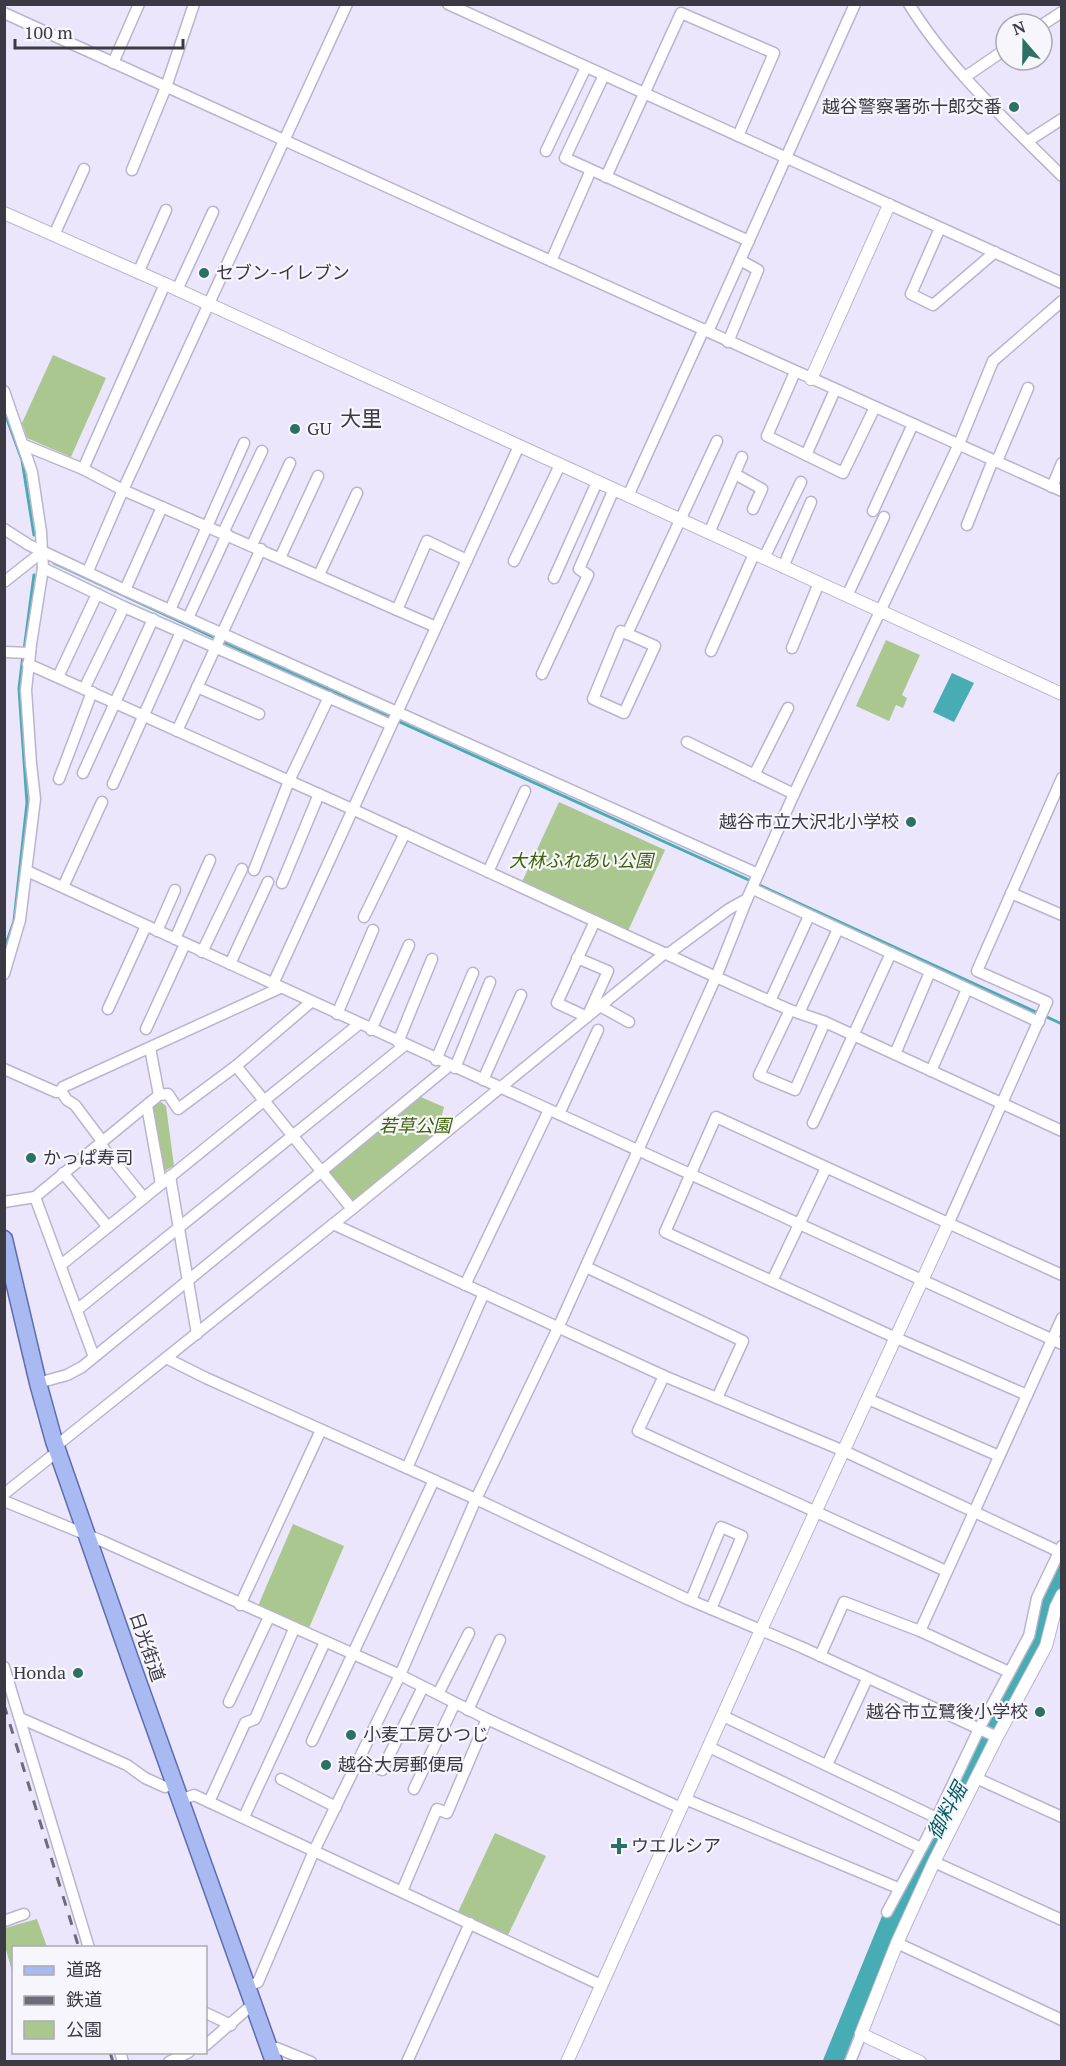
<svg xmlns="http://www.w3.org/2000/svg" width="1066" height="2066" font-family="'PT Serif','Noto Sans JP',serif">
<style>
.green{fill:#a9c78e}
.water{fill:#48acb4}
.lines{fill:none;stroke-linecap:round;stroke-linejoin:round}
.stream{stroke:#48acb4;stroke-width:3}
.river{stroke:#48acb4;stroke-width:20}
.minor-casing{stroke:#bab4ce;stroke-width:13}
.tertiary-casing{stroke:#bab4ce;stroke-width:14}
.primary-casing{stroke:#5d6eb0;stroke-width:19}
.minor{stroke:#fff;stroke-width:10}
.tertiary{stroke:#fff;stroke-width:12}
.primary{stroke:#a9b9f2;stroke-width:16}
.rail{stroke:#6e6b79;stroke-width:3;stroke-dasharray:10 10;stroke-linecap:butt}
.poi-dot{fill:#2b7166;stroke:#f7f6fc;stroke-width:2}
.labels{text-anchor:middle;stroke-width:4.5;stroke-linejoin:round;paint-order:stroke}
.poi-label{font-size:18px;fill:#3b3943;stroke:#f7f6fc;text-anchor:start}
.park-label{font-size:18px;font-style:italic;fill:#3d6403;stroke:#f7f6fc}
.street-label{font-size:18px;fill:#3b3943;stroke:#f7f6fc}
.water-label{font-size:20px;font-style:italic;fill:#005c62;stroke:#f7f6fc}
.quarter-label{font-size:21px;fill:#3b3943;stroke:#f7f6fc}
</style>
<rect width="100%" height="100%" fill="#ebe6fc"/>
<g class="green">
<polygon points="53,355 106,378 71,457 27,438 22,423"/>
<polygon points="886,640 920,655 902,695 907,698 903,708 896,705 889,721 856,706"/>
<polygon points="559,802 665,850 628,931 522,882"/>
<polygon points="416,1095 444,1107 436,1138 352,1206 325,1171"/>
<polygon points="161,1102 166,1106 174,1166 162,1172 153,1107"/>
<polygon points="293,1524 344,1546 309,1628 258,1606"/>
<polygon points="495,1833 546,1856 508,1935 458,1912"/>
<polygon points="37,1919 47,1947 14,1948 13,1975 5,1946 5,1928"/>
</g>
<polygon class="water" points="952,673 974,683 954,722 933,712"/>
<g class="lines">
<g class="stream">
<polyline points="4,411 22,460 34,535"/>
<polyline points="54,563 215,638"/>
<polyline points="221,641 751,881"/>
<polyline points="24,650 34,575"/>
<polyline points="757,884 1062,1024"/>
<polyline points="4,950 14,921 27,803 19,689 23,655"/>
</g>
<polyline class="river" points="833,2062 899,1901 1036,1643 1042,1608 1062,1562"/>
<defs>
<g id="minor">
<polyline points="448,4 1062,283"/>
<path d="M909,4C948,68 1009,123 1062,176"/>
<path d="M4,13C356,174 709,332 1062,491"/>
<polyline points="1042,25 1062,12"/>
<polyline points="113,63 139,4"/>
<polyline points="604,75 565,158 749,241"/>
<polyline points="965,77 1006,49"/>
<polyline points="1028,141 1062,119"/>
<polyline points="546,151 586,67"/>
<polyline points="132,170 166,87 194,4"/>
<polyline points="606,177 681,13 774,53 738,136"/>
<polyline points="940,228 911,294 933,305 995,252"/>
<polyline points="54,235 84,169"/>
<polyline points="551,261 591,170"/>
<polyline points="138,273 166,210"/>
<polyline points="177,290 213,212"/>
<polyline points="728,342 758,270 740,260"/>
<polyline points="795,372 767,436 843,473 875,407"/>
<polyline points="4,391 32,472 41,532 42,552 4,582"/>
<polyline points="24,445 83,469 123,490 436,627"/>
<polyline points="806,455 835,390"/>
<polyline points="997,461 1028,388"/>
<polyline points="83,469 165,284"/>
<polyline points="735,474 762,489 753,509"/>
<polyline points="1052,487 1062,463"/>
<polyline points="628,496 703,331 710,327 855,4"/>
<polyline points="873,511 913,424"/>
<polyline points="967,525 993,460"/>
<polyline points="4,529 29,545 125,590 758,874"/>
<polyline points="223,533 262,451"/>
<polyline points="709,533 742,457"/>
<polyline points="252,545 290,463"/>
<polyline points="280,558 318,476"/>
<polyline points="764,558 801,482"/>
<polyline points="514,561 560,465"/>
<polyline points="783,567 811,502"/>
<polyline points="43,568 124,607 391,725"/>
<polyline points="88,571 123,490 347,4"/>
<polyline points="319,575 357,493"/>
<polyline points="554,578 597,482"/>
<polyline points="125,590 162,507"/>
<polyline points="847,596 884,517"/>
<polyline points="170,610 244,443"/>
<polyline points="397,610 427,541 467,560"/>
<polyline points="188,618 227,534"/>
<polygon points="621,631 655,646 624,713 593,699"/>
<polyline points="627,634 717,441"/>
<polyline points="792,648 819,583"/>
<polyline points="711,651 754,554"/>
<polyline points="4,652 30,653"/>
<polyline points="28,664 352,809 716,977 790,1010 825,1022 1062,1131"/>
<polyline points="542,674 588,575 579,569 614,489"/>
<polyline points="58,677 97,594"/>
<polyline points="197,687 259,714"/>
<polyline points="84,689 124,607"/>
<polyline points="177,731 261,549"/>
<polyline points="687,742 794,794"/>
<polyline points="83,773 153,619"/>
<polyline points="754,775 788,708"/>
<polyline points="59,779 92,692"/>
<polyline points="113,784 181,632"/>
<polyline points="254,870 289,781 329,697"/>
<polyline points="27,871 1062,1344"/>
<polyline points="488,872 525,791"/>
<polyline points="282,883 319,794"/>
<polyline points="63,887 102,802"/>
<polyline points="753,889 1039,1022"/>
<polyline points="1011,893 1062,915"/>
<polyline points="364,917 405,833"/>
<polyline points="157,931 175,890"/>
<polyline points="175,939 210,860"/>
<polyline points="202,952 242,869"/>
<polyline points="668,954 729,909 747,899 794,794 959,444 993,361 1062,301"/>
<polyline points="577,958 608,971 587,1017 557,1003 595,921"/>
<polyline points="230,964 268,882"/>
<polyline points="4,974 20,920 35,799 31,764 26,690 31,644 43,568 42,552"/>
<polyline points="273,984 519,446"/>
<polyline points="770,1001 809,916"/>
<polyline points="600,1006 629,1022"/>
<polyline points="108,1009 146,926"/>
<polyline points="790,1010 759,1075 795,1090 825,1022"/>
<polyline points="799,1013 838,929"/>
<polyline points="337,1014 373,930"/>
<polyline points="146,1029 185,944"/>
<polyline points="371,1030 409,945"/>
<polyline points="398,1042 432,959"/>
<polyline points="150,1048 159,1095"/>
<polyline points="895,1054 930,972"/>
<polyline points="436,1060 473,973"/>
<polyline points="236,1066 352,1209"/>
<polyline points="455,1068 490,982"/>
<polyline points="4,1069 56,1092 61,1091 63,1087 280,988"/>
<polyline points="931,1071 967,989"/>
<polyline points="483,1080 521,995"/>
<polyline points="61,1091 67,1100 75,1105 102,1141"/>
<polyline points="147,1106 161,1184"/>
<polyline points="559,1114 598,1030"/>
<polyline points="813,1123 891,953"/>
<polyline points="100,1144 144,1198"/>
<polyline points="63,1173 108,1227"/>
<polyline points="170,1176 197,1334"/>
<polyline points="35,1197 94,1357"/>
<polyline points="4,1202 35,1197 159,1095 168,1094 178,1109 236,1066 311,1002"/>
<polyline points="949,1222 1047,1002 977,971 1062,778"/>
<polyline points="333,1224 664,1376 844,1451 1062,1553"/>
<polyline points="61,1265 359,1024"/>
<polyline points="586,1267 743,1341 717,1398"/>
<polyline points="772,1281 826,1168"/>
<polyline points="465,1285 549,1110"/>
<polyline points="78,1309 405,1045"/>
<polyline points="166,1358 206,1378 476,1499 685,1598 801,1647 997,1737"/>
<polyline points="664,1376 638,1431 946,1571"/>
<polyline points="38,1383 67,1375 82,1367 322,1171 449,1066"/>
<polyline points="1027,1395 896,1338 665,1232 716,1117 1062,1275"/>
<polyline points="868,1399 999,1456"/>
<polyline points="56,1446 352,1209 665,953"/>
<polyline points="407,1468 484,1293"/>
<polyline points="4,1494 58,1451"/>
<polyline points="4,1501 102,1541 400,1675 487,1719 681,1808"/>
<polyline points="691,1600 721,1527 742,1536 711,1609"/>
<polyline points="240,1605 321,1430"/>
<polyline points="920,1631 1062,1318"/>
<polyline points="820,1656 844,1602 920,1631 1009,1672"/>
<polyline points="4,1667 89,1948"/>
<polyline points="438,1694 469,1633"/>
<polyline points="229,1702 269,1617"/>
<polyline points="468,1710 500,1640"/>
<polyline points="723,1716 937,1818"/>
<polyline points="20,1718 127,1765 145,1778 165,1787 175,1784"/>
<polyline points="312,1741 434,1480"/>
<polyline points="709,1747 921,1848"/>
<polyline points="358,1761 382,1770 423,1687"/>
<polyline points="827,1765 866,1681"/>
<polyline points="976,1778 1062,1817"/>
<polyline points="281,1779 336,1807"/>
<polyline points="414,1789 455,1703"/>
<polyline points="685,1799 898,1888"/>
<polyline points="180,1800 194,1795 209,1802 601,1985"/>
<polyline points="209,1802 245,1723 255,1719 294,1629"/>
<polyline points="244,1817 325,1642"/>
<polyline points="934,1862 1062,1920"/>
<polyline points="402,1891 437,1809 447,1813 487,1719"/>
<polyline points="887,1912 928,1836 979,1729 1029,1636 1037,1598 1062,1546"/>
<polyline points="4,1921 24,1914"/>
<polyline points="897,1943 1062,2020"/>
<polyline points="247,1987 258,1982 314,1851 400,1675 476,1499 558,1328 716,977 747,899"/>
<polyline points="206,2013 231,2025"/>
<polyline points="206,2045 253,2004"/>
<polyline points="270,2050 277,2048 311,2062"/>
<polyline points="120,2052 123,2062"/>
<polyline points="169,2062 189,2052"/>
<polyline points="407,2062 470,1923"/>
<polyline points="850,2062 861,2034"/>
</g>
<g id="tertiary">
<polyline points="4,213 165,284 1062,694"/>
<polyline points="811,379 889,205"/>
<polyline points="567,2062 761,1630 949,1222"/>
<polyline points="920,2062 861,2034 897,1943 934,1862 997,1737 1046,1646 1056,1607 1062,1595"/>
</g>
<polyline id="primary" points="4,1239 38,1383 54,1441 131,1662 274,2062"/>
</defs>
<use href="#minor" class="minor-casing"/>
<use href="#tertiary" class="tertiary-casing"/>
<use href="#primary" class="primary-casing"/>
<use href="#minor" class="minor"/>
<use href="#tertiary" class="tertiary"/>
<use href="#primary" class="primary"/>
<g class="rail">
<polyline points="4,1705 79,1948"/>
<polyline points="110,2052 113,2062"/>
</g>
</g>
<g class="poi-dot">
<circle cx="1014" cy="107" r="6"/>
<circle cx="204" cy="273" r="6"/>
<circle cx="295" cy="429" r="6"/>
<circle cx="911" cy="822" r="6"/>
<circle cx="31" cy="1158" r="6"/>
<circle cx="78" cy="1673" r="6"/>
<circle cx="1040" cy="1712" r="6"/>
<circle cx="351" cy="1735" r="6"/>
<circle cx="326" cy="1765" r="6"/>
<path d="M616 1837h6v6h6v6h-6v6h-6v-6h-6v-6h6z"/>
</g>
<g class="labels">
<g class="poi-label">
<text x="1002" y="113" text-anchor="end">越谷警察署弥十郎交番</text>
<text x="216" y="279">セブン-イレブン</text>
<text x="307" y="435">GU</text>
<text x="899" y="828" text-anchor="end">越谷市立大沢北小学校</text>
<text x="43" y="1164">かっぱ寿司</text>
<text x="66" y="1679" text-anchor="end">Honda</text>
<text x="1028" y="1718" text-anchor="end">越谷市立鷺後小学校</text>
<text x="363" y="1741">小麦工房ひつじ</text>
<text x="338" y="1771">越谷大房郵便局</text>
<text x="631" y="1852">ウエルシア</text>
</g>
<g class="park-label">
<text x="581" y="867">大林ふれあい公園</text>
<text x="415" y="1132">若草公園</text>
</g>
<g class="street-label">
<text transform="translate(147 1647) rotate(71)" y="6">日光街道</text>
</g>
<g class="water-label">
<text transform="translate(947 1811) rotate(-62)" y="7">御料堀</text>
</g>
<g class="quarter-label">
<text x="361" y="426">大里</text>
</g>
</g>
<rect width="1066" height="2066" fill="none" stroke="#3b3943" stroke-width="12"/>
<rect x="12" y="1946" width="195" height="108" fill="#f7f6fc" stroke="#acaab2" stroke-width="1.5"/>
<rect x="24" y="1966" width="30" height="9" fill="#a9b9f2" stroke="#acaab2" stroke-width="1.5"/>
<text x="66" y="1976" font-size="18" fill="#3b3943">道路</text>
<rect x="24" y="1996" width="30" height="9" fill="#6e6b79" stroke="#acaab2" stroke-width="1.5"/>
<text x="66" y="2006" font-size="18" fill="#3b3943">鉄道</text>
<rect x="24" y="2021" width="30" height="18" fill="#a9c78e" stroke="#acaab2" stroke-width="1.5"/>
<text x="66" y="2036" font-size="18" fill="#3b3943">公園</text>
<g transform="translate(1024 42) rotate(340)"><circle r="28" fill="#f7f6fc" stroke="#acaab2" stroke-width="1.5"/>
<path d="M0-4.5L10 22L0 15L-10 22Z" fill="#2b7166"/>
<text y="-9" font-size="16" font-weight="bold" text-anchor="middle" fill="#3b3943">N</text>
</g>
<path d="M15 39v9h168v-9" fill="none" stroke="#3b3943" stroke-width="3"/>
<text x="24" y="39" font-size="18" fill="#3b3943" stroke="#f7f6fc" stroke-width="4.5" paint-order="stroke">100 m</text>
</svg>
